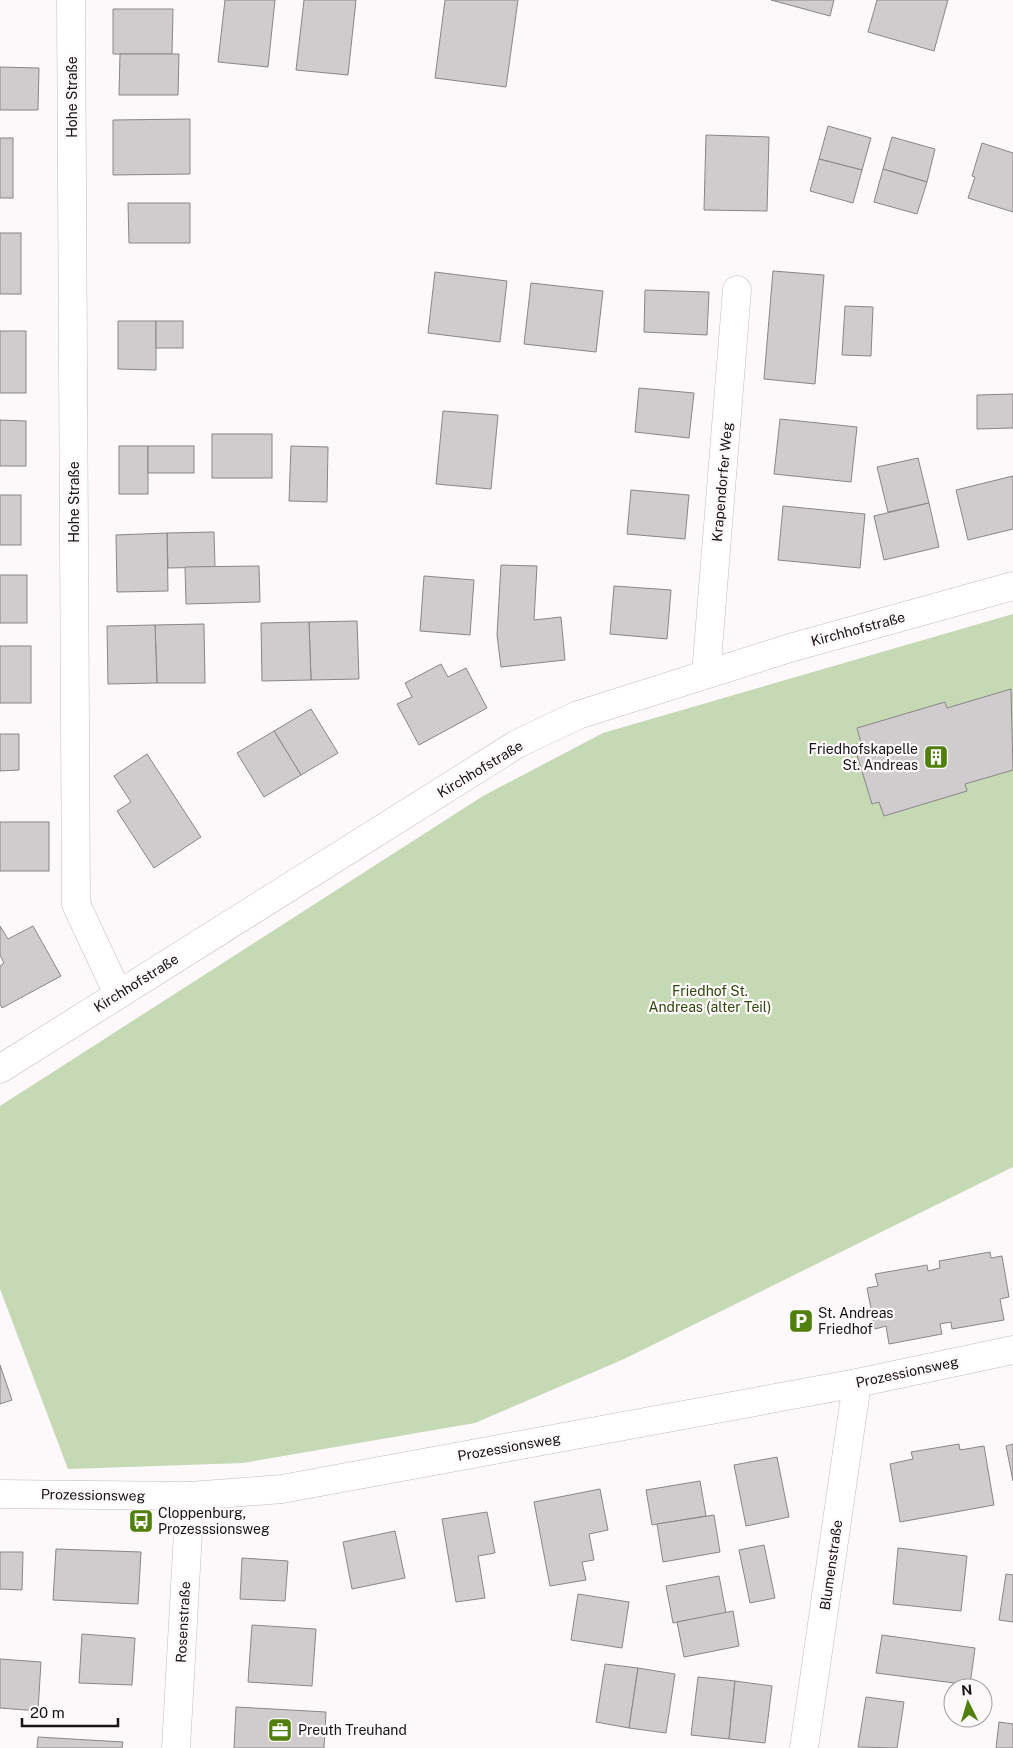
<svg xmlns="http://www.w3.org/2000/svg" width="1013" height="1748" font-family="'Public Sans',sans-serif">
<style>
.green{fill:#c4d9b4}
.building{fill:#d0cbcd;stroke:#8a8687}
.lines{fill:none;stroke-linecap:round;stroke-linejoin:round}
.minor-casing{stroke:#c1bdbe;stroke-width:29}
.minor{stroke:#fff;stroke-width:28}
.labels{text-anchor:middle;stroke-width:4.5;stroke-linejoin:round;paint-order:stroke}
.street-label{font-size:14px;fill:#161415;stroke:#fdf8fa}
.poi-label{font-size:14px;fill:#161415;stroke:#fdf8fa;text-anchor:start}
.park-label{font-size:14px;fill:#2e480d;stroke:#fdf8fa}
</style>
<rect width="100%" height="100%" fill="#fdf8fa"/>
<polygon class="green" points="1013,614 1013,1167 624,1359 475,1423 243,1463 68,1469 0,1289 0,1106 483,796 603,733"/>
<g class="building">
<polygon points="225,0 275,0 268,67 218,62"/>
<polygon points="304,0 356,0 348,75 296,70"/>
<polygon points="445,0 518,0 506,87 435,78"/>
<polygon points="771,0 834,0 830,16"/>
<polygon points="877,0 948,0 934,51 868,32"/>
<polygon points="113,9 173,9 172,54 113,54"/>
<polygon points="120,54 179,54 178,95 119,95"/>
<polygon points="0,67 39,68 38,110 0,110"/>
<polygon points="190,119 190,174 113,175 113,120"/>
<polygon points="828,126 871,138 862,170 819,159"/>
<polygon points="706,135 769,137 767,211 704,210"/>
<polygon points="892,137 935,149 927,182 883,169"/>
<rect x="0" y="138" width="13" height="60"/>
<polygon points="982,143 1013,153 1013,212 968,198 975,177 972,176"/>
<polygon points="819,159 862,170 853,203 810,191"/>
<polygon points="883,169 927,182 917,214 874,202"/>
<polygon points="128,203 190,203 190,243 129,243"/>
<rect x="0" y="233" width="21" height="61"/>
<polygon points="773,271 824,275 815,384 764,379"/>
<polygon points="435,272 507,281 500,342 428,333"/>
<polygon points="531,283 603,291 596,352 524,344"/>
<polygon points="645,290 709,292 707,335 644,332"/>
<polygon points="845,306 873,307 871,356 842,355"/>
<polygon points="118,321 156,321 156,370 118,369"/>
<rect x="156" y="321" width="27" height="27"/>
<rect x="0" y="331" width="26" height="62"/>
<polygon points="639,388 694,393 689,438 635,432"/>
<polygon points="1013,394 1013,428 977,429 977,395"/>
<polygon points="443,411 498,415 491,489 436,484"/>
<polygon points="780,419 857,427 851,482 774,474"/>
<polygon points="0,420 26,421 26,466 0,466"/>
<rect x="212" y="434" width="60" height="44"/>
<rect x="119" y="446" width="29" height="48"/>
<rect x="148" y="446" width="46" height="27"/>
<polygon points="291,446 328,447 327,502 289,501"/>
<polygon points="918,458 929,503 888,512 877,467"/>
<polygon points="1013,476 1013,529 968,540 956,490"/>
<polygon points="631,490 689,495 685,539 627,534"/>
<rect x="0" y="495" width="21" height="50"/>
<polygon points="929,503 939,547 884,560 874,516"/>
<polygon points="783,506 865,514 860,568 778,560"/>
<polygon points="214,532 215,567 168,568 167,533"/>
<polygon points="167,533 168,591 117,592 116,535"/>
<polygon points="501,565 537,566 534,620 561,617 565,660 501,667 497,635"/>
<polygon points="259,566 260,602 186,604 185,567"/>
<rect x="0" y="575" width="27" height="48"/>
<polygon points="424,576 474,580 470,635 420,631"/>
<polygon points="614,586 671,590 667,639 610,634"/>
<polygon points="357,621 359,679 311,680 309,622"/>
<polygon points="309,622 311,680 262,681 261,623"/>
<polygon points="204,624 205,683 157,683 155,625"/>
<polygon points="155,625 157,683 108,684 107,626"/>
<rect x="0" y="646" width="31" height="57"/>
<polygon points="441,664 448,677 466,668 487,708 419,745 397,704 412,697 405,683"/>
<polygon points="1011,689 1013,770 965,784 967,791 884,816 879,802 872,804 854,745 861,743 857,728 945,702 947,708"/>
<polygon points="311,709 338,753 301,775 274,731"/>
<polygon points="274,731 301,775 264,797 237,753"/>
<polygon points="0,734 19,734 19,770 0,771"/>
<polygon points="147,754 201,837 154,868 117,811 131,802 114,776"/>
<rect x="0" y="822" width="49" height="49"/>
<polygon points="0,926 8,939 33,926 61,976 2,1008 0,1004 0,966 4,963 0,955"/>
<polygon points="990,1252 991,1258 1002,1256 1009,1297 1000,1299 1004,1320 952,1329 951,1322 940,1324 942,1334 889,1344 886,1326 875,1329 867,1288 878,1286 875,1274 927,1265 928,1271 940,1268 939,1261"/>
<polygon points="0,1365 12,1400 0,1404"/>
<polygon points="959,1444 960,1450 984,1446 994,1505 900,1522 890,1464 913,1459 911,1452"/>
<polygon points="1013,1444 1013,1481 1006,1446"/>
<polygon points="777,1457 789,1517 746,1526 734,1465"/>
<polygon points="700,1481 706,1516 652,1525 646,1490"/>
<polygon points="600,1489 608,1530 589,1534 594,1560 582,1562 586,1580 550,1586 534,1502"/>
<polygon points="487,1512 495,1553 478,1556 485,1598 456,1602 442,1519"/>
<polygon points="714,1515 720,1552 663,1562 657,1524"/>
<polygon points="395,1531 405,1578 352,1589 343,1542"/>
<polygon points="764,1545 775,1598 750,1603 739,1550"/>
<polygon points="898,1548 967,1556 961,1611 893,1604"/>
<polygon points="56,1549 141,1552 138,1604 53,1600"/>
<polygon points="0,1552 23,1552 22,1590 0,1589"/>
<polygon points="242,1558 288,1561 285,1601 240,1599"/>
<polygon points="1006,1574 1013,1575 1013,1622 999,1620"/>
<polygon points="719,1576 726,1613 673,1623 666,1586"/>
<polygon points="578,1594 629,1602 622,1648 571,1640"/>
<polygon points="733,1611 739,1646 684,1657 677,1622"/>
<polygon points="252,1625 316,1629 312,1686 248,1682"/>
<polygon points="82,1634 135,1638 132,1685 79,1683"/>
<polygon points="882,1635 975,1648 970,1685 876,1673"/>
<polygon points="0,1659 41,1662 38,1711 0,1708"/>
<polygon points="605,1664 638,1668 629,1728 596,1722"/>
<polygon points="638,1668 675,1674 666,1733 629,1728"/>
<polygon points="698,1677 735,1681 729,1739 691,1735"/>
<polygon points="735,1681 772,1686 765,1743 729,1739"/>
<polygon points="866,1697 904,1702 897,1748 858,1747"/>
<polygon points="236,1707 326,1712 324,1748 234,1748"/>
<polygon points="999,1722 1013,1724 1013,1748 996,1748"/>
<polygon points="38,1737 123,1742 122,1748 37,1748"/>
</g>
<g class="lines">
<defs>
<g id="minor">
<polyline points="71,0 76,904 118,994"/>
<polyline points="706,674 737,290"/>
<polyline points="0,1069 517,744 578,715 790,648 1013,586"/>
<polyline points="0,1494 190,1496 282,1489 857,1383 1013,1350"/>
<polyline points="176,1748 190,1496"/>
<polyline points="804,1748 857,1383"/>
</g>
</defs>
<use href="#minor" class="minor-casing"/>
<use href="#minor" class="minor"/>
</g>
<defs>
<symbol id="building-square" viewBox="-11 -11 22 22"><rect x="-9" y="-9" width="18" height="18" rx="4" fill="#507f0c" stroke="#fdf8fa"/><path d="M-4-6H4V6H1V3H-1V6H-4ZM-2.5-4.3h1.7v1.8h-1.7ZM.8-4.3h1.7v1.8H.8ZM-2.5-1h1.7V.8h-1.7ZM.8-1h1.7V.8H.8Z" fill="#fff"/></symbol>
<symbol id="parking-square" viewBox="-11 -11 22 22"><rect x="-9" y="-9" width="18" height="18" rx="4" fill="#507f0c" stroke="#fdf8fa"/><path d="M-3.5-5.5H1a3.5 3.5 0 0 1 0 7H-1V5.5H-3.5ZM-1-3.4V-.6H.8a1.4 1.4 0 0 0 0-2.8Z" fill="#fff"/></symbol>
<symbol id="bus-square" viewBox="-11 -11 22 22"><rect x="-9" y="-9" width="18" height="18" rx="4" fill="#507f0c" stroke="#fdf8fa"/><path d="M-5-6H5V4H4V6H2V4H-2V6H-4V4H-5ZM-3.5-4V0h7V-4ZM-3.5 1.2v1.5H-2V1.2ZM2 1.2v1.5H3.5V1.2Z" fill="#fff"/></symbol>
<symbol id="office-square" viewBox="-11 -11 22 22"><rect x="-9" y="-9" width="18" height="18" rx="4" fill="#507f0c" stroke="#fdf8fa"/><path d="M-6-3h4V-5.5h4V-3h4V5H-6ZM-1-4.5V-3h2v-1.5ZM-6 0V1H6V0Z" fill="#fff"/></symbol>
</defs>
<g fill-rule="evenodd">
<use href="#building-square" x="922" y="743" width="28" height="28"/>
<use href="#parking-square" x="787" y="1307" width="28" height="28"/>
<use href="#bus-square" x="127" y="1507" width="28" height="28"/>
<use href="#office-square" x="266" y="1716" width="28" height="28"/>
</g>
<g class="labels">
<g class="street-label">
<text transform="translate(72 97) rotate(-90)" y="5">Hohe Straße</text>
<text transform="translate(722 482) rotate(-85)" y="5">Krapendorfer Weg</text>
<text transform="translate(74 502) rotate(-90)" y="5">Hohe Straße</text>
<text transform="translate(858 629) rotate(-15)" y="5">Kirchhofstraße</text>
<text transform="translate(480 769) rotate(-31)" y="5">Kirchhofstraße</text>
<text transform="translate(136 983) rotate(-32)" y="5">Kirchhofstraße</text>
<text transform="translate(907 1372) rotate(-12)" y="5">Prozessionsweg</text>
<text transform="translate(509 1447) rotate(-10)" y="5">Prozessionsweg</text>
<text transform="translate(93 1495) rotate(1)" y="5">Prozessionsweg</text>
<text transform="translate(831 1565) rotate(-82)" y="5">Blumenstraße</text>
<text transform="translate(183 1622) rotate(-87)" y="5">Rosenstraße</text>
</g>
<g class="poi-label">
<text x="918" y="754" text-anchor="end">Friedhofskapelle<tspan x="918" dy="16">St. Andreas</tspan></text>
<text x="818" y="1318">St. Andreas<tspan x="818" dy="16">Friedhof</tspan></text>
<text x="158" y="1518">Cloppenburg,<tspan x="158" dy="16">Prozesssionsweg</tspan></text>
<text x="298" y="1735">Preuth Treuhand</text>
</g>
<g class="park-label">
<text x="710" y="996">Friedhof St.<tspan x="710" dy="16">Andreas (alter Teil)</tspan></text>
</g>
</g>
<g transform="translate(968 1703) rotate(355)"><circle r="24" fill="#fdf8fa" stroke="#a19d9e"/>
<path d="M0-4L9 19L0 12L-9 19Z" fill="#507f0c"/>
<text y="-8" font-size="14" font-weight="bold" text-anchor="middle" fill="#161415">N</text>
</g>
<path d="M22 1718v8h96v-8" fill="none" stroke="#161415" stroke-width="2.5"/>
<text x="30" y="1718" font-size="15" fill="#161415" stroke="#fdf8fa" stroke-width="4" paint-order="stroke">20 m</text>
</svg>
